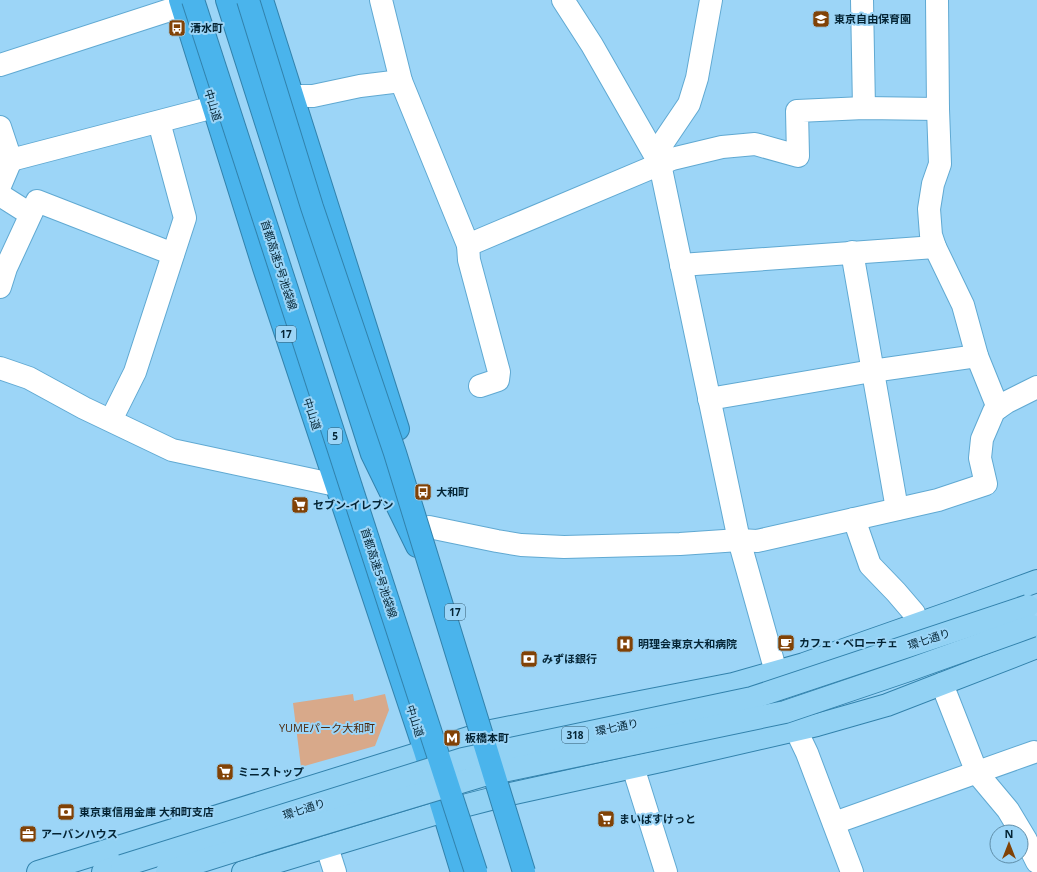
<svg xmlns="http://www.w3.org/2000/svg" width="1037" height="872" font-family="'Open Sans','Noto Sans JP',sans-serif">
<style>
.park{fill:#d8a98a}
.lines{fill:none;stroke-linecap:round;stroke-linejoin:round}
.minor-casing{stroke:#60a9d2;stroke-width:24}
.major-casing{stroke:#3282ac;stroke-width:24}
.highway-casing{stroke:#3282ac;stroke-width:24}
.minor{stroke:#fff;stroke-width:22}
.major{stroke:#92d2f4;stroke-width:22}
.highway{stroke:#4ab4ec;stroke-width:22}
.major-bridge-casing{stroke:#3282ac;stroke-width:24;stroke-linecap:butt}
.highway-bridge-casing{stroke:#3282ac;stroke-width:24;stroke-linecap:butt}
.major-bridge{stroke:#92d2f4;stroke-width:22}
.highway-bridge{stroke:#4ab4ec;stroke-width:22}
.labels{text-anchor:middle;stroke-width:4;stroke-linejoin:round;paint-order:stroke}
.shield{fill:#9cd5f7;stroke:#32596e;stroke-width:1}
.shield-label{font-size:10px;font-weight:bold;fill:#042434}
.poi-label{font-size:11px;font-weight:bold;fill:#042434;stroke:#9cd5f7;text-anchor:start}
.street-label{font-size:11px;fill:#042434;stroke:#9cd5f7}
.park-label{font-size:11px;fill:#4e2a0d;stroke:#9cd5f7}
</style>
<rect width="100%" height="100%" fill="#9cd5f7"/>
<polygon class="park" points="353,694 354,701 385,694 389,710 375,746 301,767 293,703"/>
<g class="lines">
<defs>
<g id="minor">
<polyline points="381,0 401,81 468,245 672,159 722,147 755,144 798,156 797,111 864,108 938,109"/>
<polyline points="563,0 592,45 660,164 739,540 776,672"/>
<polyline points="862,0 864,108"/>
<polyline points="937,0 938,109 940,164 933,184 929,209 931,235 935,247 963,305 977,356 998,408"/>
<polyline points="0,65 182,6"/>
<polyline points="292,96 313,96 360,86 401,81"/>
<polyline points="0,127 11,160 0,186"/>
<polyline points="11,160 214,107"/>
<polyline points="660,164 660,150 664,141 689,104 697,78 711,0"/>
<polyline points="0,195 30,214"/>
<polyline points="468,245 469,260 499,372 498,380 480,386"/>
<polyline points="852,252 897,509"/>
<polyline points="681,265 935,247"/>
<polyline points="0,287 6,268 37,201 173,254"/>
<polyline points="0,368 29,378 84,408 172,450 336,485"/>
<polyline points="709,399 872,371 977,356"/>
<polyline points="111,420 135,372 185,218 159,122"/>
<polyline points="854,519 870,565 896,592 914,613 917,624"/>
<polyline points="429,527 497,541 521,545 564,547 680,544 739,540 757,541 938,500 986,484 980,458 982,439 994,411 1007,402 1037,387"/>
<polyline points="942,684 977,773 1008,810 1026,840 1037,862"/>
<polyline points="796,730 807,753 852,872"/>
<polyline points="633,767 666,872"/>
<polyline points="834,823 1034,752"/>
<polyline points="327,847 335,872"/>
</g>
<g id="major">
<polyline points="38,872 491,731 733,684 804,664 955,611 1037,581"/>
<polyline points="103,872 122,866"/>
<polyline points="243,872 444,811 510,794 665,760 817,725 887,705 1037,647"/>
</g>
<g id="highway">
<polyline points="180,0 264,268 425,751 462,872"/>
<polyline points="227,0 372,454 417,546"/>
<polyline points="262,0 398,429"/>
</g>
</defs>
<use href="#minor" class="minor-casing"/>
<use href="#major" class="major-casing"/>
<use href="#highway" class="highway-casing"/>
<use href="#minor" class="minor"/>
<use href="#major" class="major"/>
<use href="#highway" class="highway"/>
<defs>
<g id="major-bridge">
<polyline points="122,866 463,759 752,698 1028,606"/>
<polyline points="167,872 265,841 484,775 785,712 909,670 1032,626"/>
</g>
<g id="highway-bridge">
<polyline points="193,0 476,872"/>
<polyline points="248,0 312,207 395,453 524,872"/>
</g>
</defs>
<use href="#major-bridge" class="major-bridge-casing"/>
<use href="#highway-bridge" class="highway-bridge-casing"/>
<use href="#major-bridge" class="major-bridge"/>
<use href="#highway-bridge" class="highway-bridge"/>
</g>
<defs>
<symbol id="school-square" viewBox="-11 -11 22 22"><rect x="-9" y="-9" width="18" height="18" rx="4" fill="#814206" stroke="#9cd5f7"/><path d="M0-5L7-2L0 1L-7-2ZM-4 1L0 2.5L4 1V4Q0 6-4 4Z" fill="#fff"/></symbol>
<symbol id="bus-square" viewBox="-11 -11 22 22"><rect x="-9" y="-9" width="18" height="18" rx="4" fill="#814206" stroke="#9cd5f7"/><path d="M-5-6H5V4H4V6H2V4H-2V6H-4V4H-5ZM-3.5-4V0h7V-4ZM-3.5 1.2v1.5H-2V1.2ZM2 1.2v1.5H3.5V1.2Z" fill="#fff"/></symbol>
<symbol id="supermarket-square" viewBox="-11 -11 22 22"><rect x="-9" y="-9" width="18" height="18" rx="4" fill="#814206" stroke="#9cd5f7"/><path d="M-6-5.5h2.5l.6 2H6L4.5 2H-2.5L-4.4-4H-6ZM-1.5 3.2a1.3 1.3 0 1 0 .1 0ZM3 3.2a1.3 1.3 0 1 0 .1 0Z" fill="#fff"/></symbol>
<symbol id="cafe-square" viewBox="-11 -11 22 22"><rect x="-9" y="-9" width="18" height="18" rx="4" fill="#814206" stroke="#9cd5f7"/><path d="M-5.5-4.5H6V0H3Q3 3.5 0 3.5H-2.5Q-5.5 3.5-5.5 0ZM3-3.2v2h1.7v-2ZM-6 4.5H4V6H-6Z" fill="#fff"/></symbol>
<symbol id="hospital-square" viewBox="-11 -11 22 22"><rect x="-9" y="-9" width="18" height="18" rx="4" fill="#814206" stroke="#9cd5f7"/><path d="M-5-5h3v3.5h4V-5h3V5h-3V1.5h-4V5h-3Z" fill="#fff"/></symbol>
<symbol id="bank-square" viewBox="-11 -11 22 22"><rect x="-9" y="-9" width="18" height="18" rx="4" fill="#814206" stroke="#9cd5f7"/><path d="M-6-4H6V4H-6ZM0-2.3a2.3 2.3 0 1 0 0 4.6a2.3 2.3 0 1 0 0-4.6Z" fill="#fff"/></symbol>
<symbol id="metro-square" viewBox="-11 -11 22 22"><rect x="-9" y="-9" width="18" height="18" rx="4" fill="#814206" stroke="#9cd5f7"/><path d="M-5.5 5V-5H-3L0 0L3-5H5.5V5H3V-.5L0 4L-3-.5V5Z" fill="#fff"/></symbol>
<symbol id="office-square" viewBox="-11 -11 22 22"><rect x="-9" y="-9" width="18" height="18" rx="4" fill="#814206" stroke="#9cd5f7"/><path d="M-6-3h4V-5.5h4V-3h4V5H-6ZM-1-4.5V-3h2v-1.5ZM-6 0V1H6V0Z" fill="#fff"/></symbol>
</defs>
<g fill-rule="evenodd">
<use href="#school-square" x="811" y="9" width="20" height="20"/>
<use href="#bus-square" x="167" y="18" width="20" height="20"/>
<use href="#bus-square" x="413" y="482" width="20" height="20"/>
<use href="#supermarket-square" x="290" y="495" width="20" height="20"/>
<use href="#cafe-square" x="776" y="633" width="20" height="20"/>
<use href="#hospital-square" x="615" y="634" width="20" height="20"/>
<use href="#bank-square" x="519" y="649" width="20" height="20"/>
<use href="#metro-square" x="442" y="728" width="20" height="20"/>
<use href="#supermarket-square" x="215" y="762" width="20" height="20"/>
<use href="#bank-square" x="56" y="802" width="20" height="20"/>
<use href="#supermarket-square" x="596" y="809" width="20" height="20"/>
<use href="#office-square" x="18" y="824" width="20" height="20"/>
</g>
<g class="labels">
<g class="shield">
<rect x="276" y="326" width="20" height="16" rx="3"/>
<rect x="328" y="428" width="14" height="16" rx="3"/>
<rect x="445" y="604" width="20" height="16" rx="3"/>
<rect x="562" y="727" width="26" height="16" rx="3"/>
</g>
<g class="shield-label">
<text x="286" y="338">17</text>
<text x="335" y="440">5</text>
<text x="455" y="616">17</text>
<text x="575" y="739">318</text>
</g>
<g class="poi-label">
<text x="834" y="23">東京自由保育園</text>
<text x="190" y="32">清水町</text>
<text x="436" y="496">大和町</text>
<text x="313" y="509">セブン-イレブン</text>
<text x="799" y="647">カフェ・ベローチェ</text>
<text x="638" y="648">明理会東京大和病院</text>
<text x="542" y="663">みずほ銀行</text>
<text x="465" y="742">板橋本町</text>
<text x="238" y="776">ミニストップ</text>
<text x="79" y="816">東京東信用金庫 大和町支店</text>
<text x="619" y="823">まいばすけっと</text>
<text x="41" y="838">アーバンハウス</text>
</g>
<g class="street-label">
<text transform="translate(213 105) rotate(73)" y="4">中山道</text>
<text transform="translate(279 265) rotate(72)" y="4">首都高速5号池袋線</text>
<text transform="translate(312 414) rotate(72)" y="4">中山道</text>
<text transform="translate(379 573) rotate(72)" y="4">首都高速5号池袋線</text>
<text transform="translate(929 639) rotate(-18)" y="4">環七通り</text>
<text transform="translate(415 721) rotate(72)" y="4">中山道</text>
<text transform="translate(617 727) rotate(-12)" y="4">環七通り</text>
<text transform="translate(304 809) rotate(-18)" y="4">環七通り</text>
</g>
<g class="park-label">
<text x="327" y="732">YUMEパーク大和町</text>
</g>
</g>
<g transform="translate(1009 844)"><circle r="19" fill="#9cd5f7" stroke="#5f8ea9"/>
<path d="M0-3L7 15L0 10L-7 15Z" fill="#814206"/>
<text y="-6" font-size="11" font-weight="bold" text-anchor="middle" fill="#042434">N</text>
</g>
</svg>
